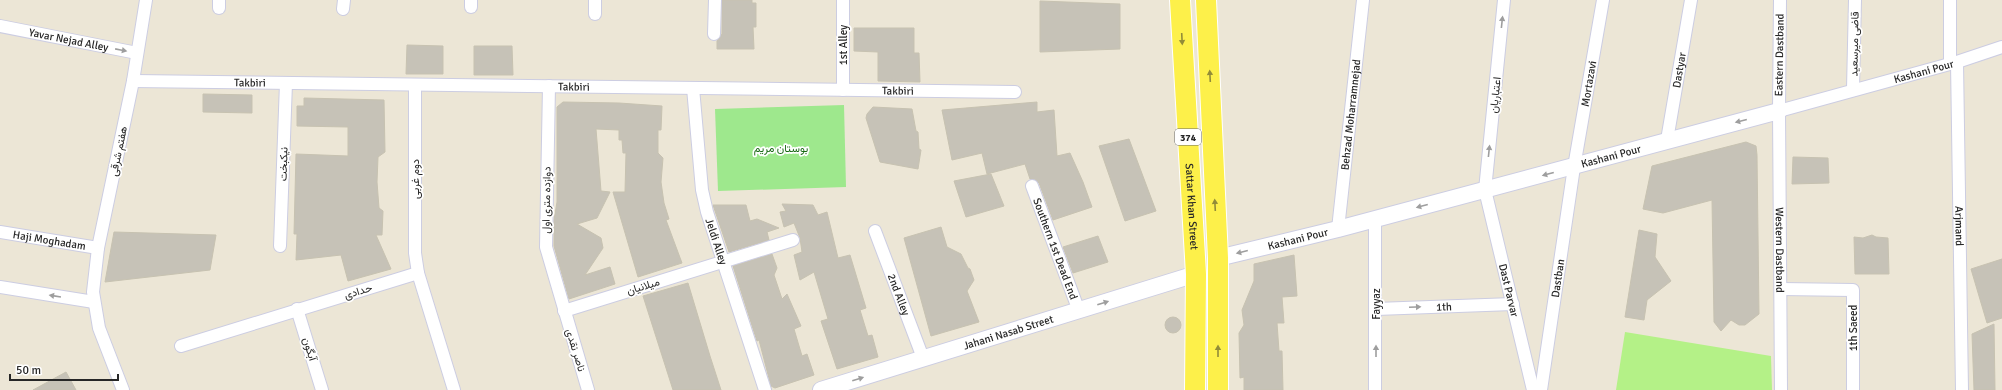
<svg xmlns="http://www.w3.org/2000/svg" width="2002" height="390" font-family="Signika,Vazirmatn,sans-serif">
<style>
.green{fill:#9ee88d}
.pitch{fill:#b4f187}
.building{fill:#c6c2b7;stroke:#c7c2b1}
.lines{fill:none;stroke-linecap:round;stroke-linejoin:round}
.minor-casing{stroke:#cccde2;stroke-width:14}
.tertiary-casing{stroke:#cccde2;stroke-width:18}
.primary-casing{stroke:#fff;stroke-width:22}
.minor{stroke:#fff;stroke-width:12}
.tertiary{stroke:#fff;stroke-width:16}
.primary{stroke:#fdf04a;stroke-width:20}
.oneway{fill:#9e9e9e}
.oneway2{fill:#928c38}
.labels{text-anchor:middle;stroke-width:3.5;stroke-linejoin:round;paint-order:stroke}
.shield{fill:#fff;stroke:#686868;stroke-width:1}
.shield-label{font-size:10px;font-weight:bold;fill:#272727}
.street-label{font-size:11px;fill:#272727;stroke:#fff}
.park-label{font-size:11px;fill:#176912;stroke:#fff}
</style>
<rect width="100%" height="100%" fill="#ece6d6"/>
<polygon class="green" points="844,105 846,187 718,191 715,109"/>
<polygon class="pitch" points="1625,332 1771,356 1772,390 1616,390"/>
<g class="building">
<polygon points="722,0 752,0 752,3 756,3 756,27 753,27 754,49 717,49 717,41 722,34"/>
<polygon points="1040,1 1120,4 1120,49 1040,52"/>
<polygon points="854,28 914,28 914,53 919,53 920,82 878,81 878,52 854,51"/>
<polygon points="407,45 443,46 443,74 406,74"/>
<polygon points="474,46 512,46 513,75 474,75"/>
<polygon points="203,94 252,95 252,113 203,112"/>
<polygon points="304,98 384,100 385,152 378,157 377,182 379,208 383,211 382,235 376,235 391,269 348,281 341,255 296,260 297,234 294,234 296,154 348,156 348,127 297,126 297,106 304,106"/>
<polygon points="563,102 619,103 662,106 661,130 658,130 658,153 663,158 661,182 664,203 669,219 666,220 682,263 638,277 613,192 625,192 626,153 623,153 622,140 619,140 619,130 596,129 601,191 610,192 597,218 577,224 601,238 603,248 585,275 610,267 615,284 569,299 554,246 554,220 557,202 557,107"/>
<polygon points="1037,102 1037,112 1054,110 1057,156 1070,153 1083,182 1092,207 1053,220 1039,183 1036,180 1030,179 1025,164 987,174 982,153 952,160 942,110"/>
<polygon points="873,107 912,109 916,131 918,132 919,149 921,150 918,169 880,162 866,118 867,114"/>
<polygon points="1129,139 1156,211 1125,221 1099,146"/>
<polygon points="1746,142 1756,146 1757,155 1759,314 1745,325 1739,325 1731,320 1721,331 1714,322 1712,200 1663,213 1643,209 1652,166"/>
<polygon points="1793,157 1828,158 1829,183 1792,184"/>
<polygon points="991,174 1004,206 966,217 954,181"/>
<polygon points="782,204 813,205 818,215 827,212 838,258 850,255 866,308 860,310 868,336 872,335 878,357 837,369 821,321 828,319 814,272 800,280 794,255 802,252 800,238 794,223 784,227 780,212 786,211"/>
<polygon points="713,205 746,205 750,221 757,219 779,228 767,232 769,240 729,252"/>
<polygon points="941,227 947,247 961,254 968,268 970,269 974,280 967,291 979,322 931,336 904,238"/>
<polygon points="1639,230 1657,234 1655,257 1671,281 1647,300 1644,320 1625,317"/>
<polygon points="114,232 216,235 210,270 105,282"/>
<polygon points="1872,235 1876,237 1888,238 1889,274 1855,274 1854,237 1863,238"/>
<polygon points="1098,236 1108,262 1073,273 1063,247"/>
<polygon points="772,254 777,268 774,275 782,299 787,294 801,326 794,329 802,356 807,354 814,375 775,388 771,386 759,340 757,341 733,266"/>
<polygon points="1294,255 1297,296 1282,297 1284,323 1277,323 1279,351 1282,351 1283,390 1244,390 1244,377 1240,378 1239,333 1244,325 1242,310 1254,281 1254,264"/>
<polygon points="2002,259 2002,318 1987,323 1971,269"/>
<polygon points="688,283 710,356 721,390 673,390 643,296"/>
<circle cx="1173" cy="325" r="8"/>
<polygon points="1994,324 1995,390 1974,390 1972,334"/>
<polygon points="66,372 76,390 33,390"/>
</g>
<g class="lines">
<defs>
<g id="minor">
<path id="s1" d="M1504,0L1485,190L1533,390"/>
<path id="s2" d="M1780,0L1779,111L1781,390"/>
<polyline points="1950,0 1950,63"/>
<polyline points="471,7 471,0"/>
<polyline points="219,8 219,0"/>
<polyline points="343,9 344,0"/>
<polyline points="595,14 595,0"/>
<path id="s3" d="M0,26L137,53"/>
<polyline points="714,34 715,0"/>
<path id="s4" d="M1957,62L1962,390"/>
<path id="s5" d="M133,81L1015,92"/>
<polyline points="415,85 415,253 418,273 454,390"/>
<polyline points="549,86 546,247 588,390"/>
<path id="s6" d="M693,88L702,190L707,212L765,390"/>
<polyline points="1853,89 1855,0"/>
<polyline points="843,90 843,0"/>
<path id="s7" d="M1779,111L1957,62L2002,47"/>
<path id="s8" d="M1667,140L1691,0"/>
<path id="s9" d="M1032,186L1079,311"/>
<path id="s10" d="M1338,229L1363,0"/>
<path id="s11" d="M875,231L923,358"/>
<path id="s12" d="M0,232L98,248"/>
<polyline points="280,246 286,83"/>
<polyline points="0,287 94,302"/>
<polyline points="1781,289 1853,290 1853,390"/>
<polyline points="297,309 322,390"/>
<path id="s13" d="M1376,309L1513,304"/>
<polyline points="564,311 793,240"/>
<polyline points="181,346 418,273"/>
<polyline points="123,390 99,328 93,292 98,248 133,81 146,0"/>
<polyline points="1375,390 1375,219"/>
<path id="s14" d="M1541,390L1574,167L1603,0"/>
</g>
<g id="tertiary">
<path id="s15" d="M1218,258L1338,229L1779,111"/>
<path id="s16" d="M821,390L1196,274"/>
</g>
<g id="primary">
<path id="s17" d="M1180,0L1196,274L1195,390"/>
<polyline points="1206,0 1218,258 1218,390"/>
</g>
</defs>
<use href="#minor" class="minor-casing"/>
<use href="#tertiary" class="tertiary-casing"/>
<use href="#primary" class="primary-casing"/>
<use href="#minor" class="minor"/>
<use href="#tertiary" class="tertiary"/>
<use href="#primary" class="primary"/>
</g>
<defs><path id="oneway-solid" d="M-6-.8H1V-3.2L6.5 0L1 3.2V.8H-6Z"/></defs>
<g class="oneway">
<use href="#oneway-solid" transform="translate(1502 22) rotate(-84)"/>
<use href="#oneway-solid" transform="translate(121 50) rotate(11)"/>
<use href="#oneway-solid" transform="translate(1741 121) rotate(166)"/>
<use href="#oneway-solid" transform="translate(1489 151) rotate(-84)"/>
<use href="#oneway-solid" transform="translate(1548 174) rotate(165)"/>
<use href="#oneway-solid" transform="translate(1422 206) rotate(165)"/>
<use href="#oneway-solid" transform="translate(1242 252) rotate(166)"/>
<use href="#oneway-solid" transform="translate(55 296) rotate(-171)"/>
<use href="#oneway-solid" transform="translate(1103 303) rotate(-18)"/>
<use href="#oneway-solid" transform="translate(1415 307) rotate(-2)"/>
<use href="#oneway-solid" transform="translate(1376 351) rotate(-90)"/>
<use href="#oneway-solid" transform="translate(858 379) rotate(-17)"/>
</g>
<g class="oneway2">
<use href="#oneway-solid" transform="translate(1182 39) rotate(87)"/>
<use href="#oneway-solid" transform="translate(1210 76) rotate(-93)"/>
<use href="#oneway-solid" transform="translate(1215 205) rotate(-93)"/>
<use href="#oneway-solid" transform="translate(1218 351) rotate(-90)"/>
</g>
<g class="labels">
<rect class="shield" x="1175" y="129" width="26" height="16" rx="3"/>
<g class="shield-label">
<text x="1188" y="141">374</text>
</g>
<g class="street-label">
<text dy="4" stroke="none"><textPath href="#s3" startOffset="70">Yavar Nejad Alley</textPath></text>
<text transform="translate(1854 44) rotate(-89)" y="4">قاضی میرسعید</text>
<text transform="translate(843 45) rotate(-90)" y="4">1st Alley</text>
<text transform="translate(1779 55) rotate(-89)" y="4">Eastern Dastband</text>
<text dy="4" stroke="none"><textPath href="#s8" startOffset="71">Dastyar</textPath></text>
<text dy="4" stroke="none"><textPath href="#s7" startOffset="150">Kashani Pour</textPath></text>
<text dy="4" stroke="none"><textPath href="#s5" startOffset="117">Takbiri</textPath></text>
<text dy="4" stroke="none"><textPath href="#s14" startOffset="310">Mortazavi</textPath></text>
<text dy="4" stroke="none"><textPath href="#s5" startOffset="441">Takbiri</textPath></text>
<text dy="4" stroke="none"><textPath href="#s5" startOffset="765">Takbiri</textPath></text>
<text transform="translate(1495 95) rotate(-84)" y="4">اعتباریان</text>
<text dy="4" stroke="none"><textPath href="#s10" startOffset="115">Behzad Moharramnejad</textPath></text>
<text transform="translate(118 151) rotate(-78)" y="4">هفتم شرقی</text>
<text dy="4" stroke="none"><textPath href="#s15" startOffset="406">Kashani Pour</textPath></text>
<text transform="translate(283 164) rotate(-88)" y="4">نیکبخت</text>
<text transform="translate(415 179) rotate(-90)" y="4">دوم غربی</text>
<text transform="translate(546 200) rotate(-89)" y="4">دوازده متری اول</text>
<text dy="4" stroke="none"><textPath href="#s17" startOffset="207">Sattar Khan Street</textPath></text>
<text dy="4" stroke="none"><textPath href="#s4" startOffset="164">Arjmand</textPath></text>
<text dy="4" stroke="none"><textPath href="#s15" startOffset="82">Kashani Pour</textPath></text>
<text dy="4" stroke="none"><textPath href="#s12" startOffset="50">Haji Moghadam</textPath></text>
<text dy="4" stroke="none"><textPath href="#s6" startOffset="156">Jeldi Alley</textPath></text>
<text dy="4" stroke="none"><textPath href="#s9" startOffset="67">Southern 1st Dead End</textPath></text>
<text dy="4" stroke="none"><textPath href="#s2" startOffset="250">Western Dastband</textPath></text>
<text dy="4" stroke="none"><textPath href="#s14" startOffset="113">Dastban</textPath></text>
<text transform="translate(643 286) rotate(-17)" y="4">میلانیان</text>
<text dy="4" stroke="none"><textPath href="#s1" startOffset="294">Dast Parvar</textPath></text>
<text transform="translate(358 291) rotate(-17)" y="4">حدادی</text>
<text dy="4" stroke="none"><textPath href="#s11" startOffset="68">2nd Alley</textPath></text>
<text transform="translate(1376 304) rotate(-90)" y="4">Fayyaz</text>
<text dy="4" stroke="none"><textPath href="#s13" startOffset="68">1th</textPath></text>
<text transform="translate(1853 328) rotate(-90)" y="4">1th Saeed</text>
<text dy="4" stroke="none"><textPath href="#s16" startOffset="196">Jahani Nasab Street</textPath></text>
<text transform="translate(310 349) rotate(73)" y="4">آبگون</text>
<text transform="translate(576 350) rotate(73)" y="4">ناصر نقدی</text>
</g>
<g class="park-label">
<text x="781" y="152">بوستان مریم</text>
</g>
</g>
<path d="M10 374v6h108v-6" fill="none" stroke="#272727" stroke-width="2"/>
<text x="16" y="374" font-size="12" fill="#272727" stroke="#ffffff" stroke-width="3" paint-order="stroke">50 m</text>
</svg>
